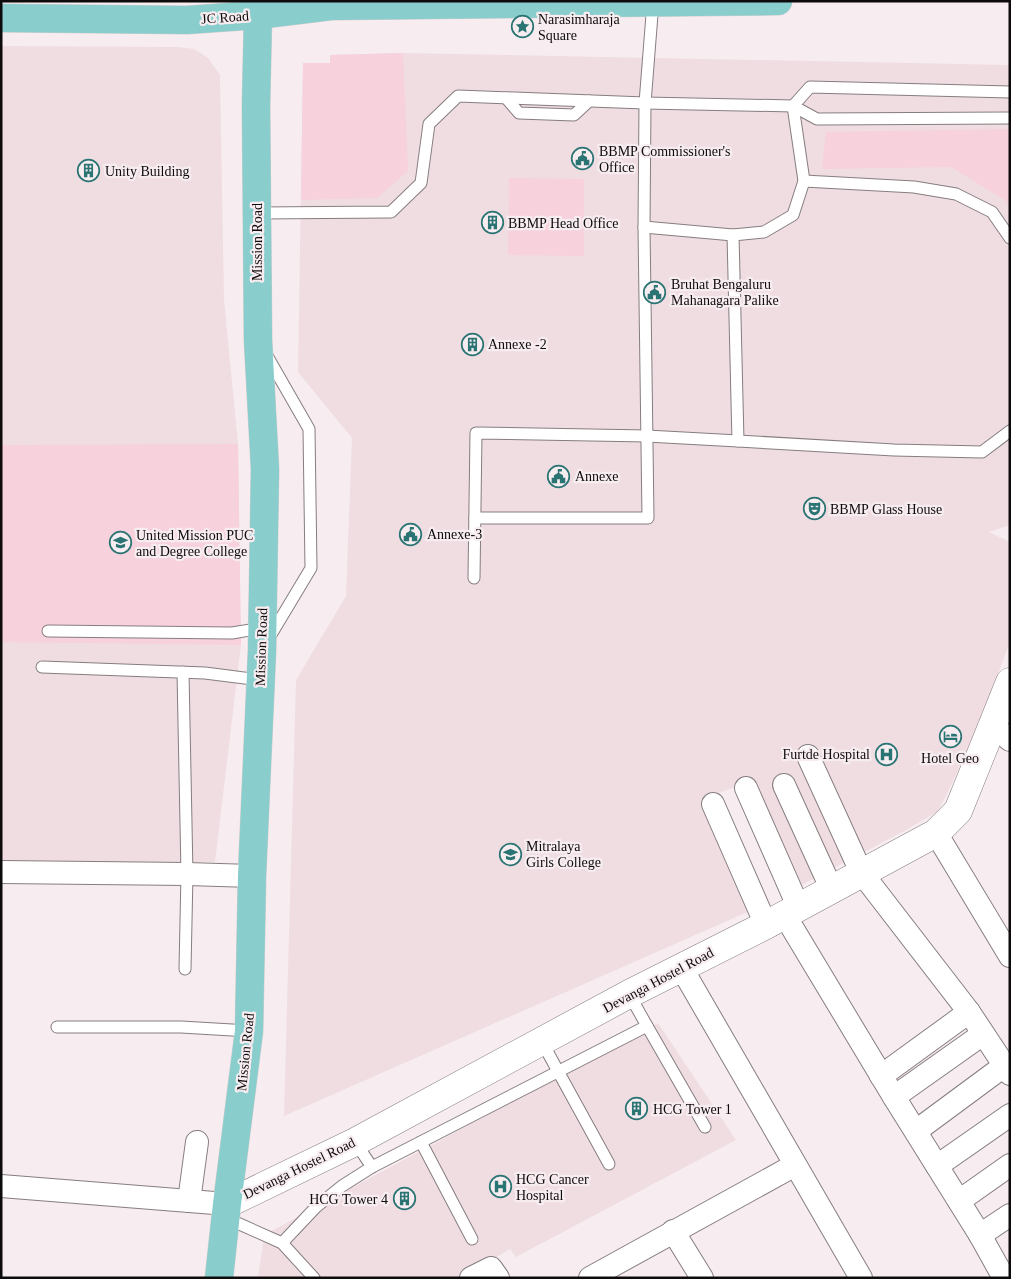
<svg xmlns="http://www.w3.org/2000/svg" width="1011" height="1279" font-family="Georgia,serif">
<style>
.built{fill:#efdde2}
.green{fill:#f7d1db}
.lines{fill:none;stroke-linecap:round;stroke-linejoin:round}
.lane-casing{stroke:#867d7f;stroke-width:13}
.street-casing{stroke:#867d7f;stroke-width:24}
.secondary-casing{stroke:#867d7f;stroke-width:29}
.primary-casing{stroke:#cfcece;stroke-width:29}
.lane{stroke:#fff;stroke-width:11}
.street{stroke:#fff;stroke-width:22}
.secondary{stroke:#fff;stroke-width:28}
.primary{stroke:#89cdcd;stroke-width:28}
.labels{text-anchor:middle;stroke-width:4.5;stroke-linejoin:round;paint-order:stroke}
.street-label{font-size:14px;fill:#0e0b0c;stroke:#f7edf0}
.poi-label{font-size:14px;fill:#0e0b0c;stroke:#f7edf0;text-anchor:start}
</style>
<rect width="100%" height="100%" fill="#f7edf0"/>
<g class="built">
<polygon points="1,46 179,47 194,49 208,58 220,75 224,299 238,444 241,645 215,862 1,863"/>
<polygon points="403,53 1010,65 1010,525 989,532 1010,542 1010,642 979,725 946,796 937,812 906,830 794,889 747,783 704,798 752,910 284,1116 296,680 346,596 352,438 298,372 303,63 330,63 330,55"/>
<polygon points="658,1023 736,1140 516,1257 510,1249 462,1278 258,1278 264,1235"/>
</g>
<g class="green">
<polygon points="403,53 408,171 377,198 301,200 303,63 330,63 330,55"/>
<polygon points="1010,129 1010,206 1003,199 951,167 822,169 826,132"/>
<polygon points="509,178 584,179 584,256 508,255"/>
<polygon points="238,444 241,645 1,642 1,445"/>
</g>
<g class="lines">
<defs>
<g id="lane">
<polyline points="506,98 519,113 574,115 589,101"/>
<polyline points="804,181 914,187 956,194 992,212 1010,238"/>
<polyline points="257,213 391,212 421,183 429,124 458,96 645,103 793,106 817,119 1010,118"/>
<polyline points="644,227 733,235"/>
<polyline points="266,354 309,429 311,568 269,638"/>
<polyline points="738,441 894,450 982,452 1010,431"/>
<polyline points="475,518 648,518 644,227 645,103 653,2"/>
<polyline points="474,578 476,433 647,436 738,441 733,235 764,232 793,215 804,181 793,106 810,87 1010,92"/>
<polyline points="48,631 232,633 262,628"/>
<polyline points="42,667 205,673 260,680"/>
<polyline points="183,672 187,874 185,969"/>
<polyline points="629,994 647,1026"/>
<polyline points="57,1027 181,1027 249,1031"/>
<polyline points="542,1042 609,1164"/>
<polyline points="355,1142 372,1167"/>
<polyline points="421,1142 472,1239"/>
<polyline points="226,1218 282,1243 314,1278"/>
<polyline points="282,1243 316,1207 342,1186 372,1167 647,1026 705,1127"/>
</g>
<g id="street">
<polyline points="991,724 1010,740"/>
<polyline points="808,756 861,872 969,1012 1010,1074"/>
<polyline points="784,785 831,888"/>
<polyline points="746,788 798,906"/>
<polyline points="713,804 766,925"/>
<polyline points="936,833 1010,956"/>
<polyline points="1,872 187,874 252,876"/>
<polyline points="784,914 894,1097 980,1235 1004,1278"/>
<polyline points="681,967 861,1278"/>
<polyline points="881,1076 969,1012"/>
<polyline points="894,1097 983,1034"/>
<polyline points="916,1131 1004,1066"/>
<polyline points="937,1166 1010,1115"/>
<polyline points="1,1186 227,1204"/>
<polyline points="189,1201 197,1142"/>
<polyline points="959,1201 1010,1165"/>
<polyline points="673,1231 702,1278"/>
<polyline points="980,1235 1010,1215"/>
<polyline points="471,1278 491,1268 498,1278"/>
<polyline points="590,1278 795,1165"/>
</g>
<polyline id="secondary" points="227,1204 355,1142 629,994 766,925 936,833 958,811 1010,682"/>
<g id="primary">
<polyline points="1,18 187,20 258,15 331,6 778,1"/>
<polyline points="219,1278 227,1204 249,1031 252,876 262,651 265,469 258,340 256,105 258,15"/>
</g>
</defs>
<use href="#lane" class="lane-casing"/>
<use href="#street" class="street-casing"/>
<use href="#secondary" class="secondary-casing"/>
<use href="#primary" class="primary-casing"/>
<use href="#lane" class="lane"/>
<use href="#street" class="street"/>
<use href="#secondary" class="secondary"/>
<use href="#primary" class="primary"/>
</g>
<defs>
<symbol id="sight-ring" viewBox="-11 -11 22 22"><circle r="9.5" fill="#f7edf0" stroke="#2a7473" stroke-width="1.5"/><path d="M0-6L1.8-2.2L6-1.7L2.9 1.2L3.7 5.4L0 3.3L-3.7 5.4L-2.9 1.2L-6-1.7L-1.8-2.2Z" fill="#2a7473"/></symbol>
<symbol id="civic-ring" viewBox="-11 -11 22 22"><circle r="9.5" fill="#f7edf0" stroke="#2a7473" stroke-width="1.5"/><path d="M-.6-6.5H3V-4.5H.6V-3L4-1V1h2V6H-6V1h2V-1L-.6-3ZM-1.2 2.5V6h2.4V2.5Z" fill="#2a7473"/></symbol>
<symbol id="building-ring" viewBox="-11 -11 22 22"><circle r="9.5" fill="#f7edf0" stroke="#2a7473" stroke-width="1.5"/><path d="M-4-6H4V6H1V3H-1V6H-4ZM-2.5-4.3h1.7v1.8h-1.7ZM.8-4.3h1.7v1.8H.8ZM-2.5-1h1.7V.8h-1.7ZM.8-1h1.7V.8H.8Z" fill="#2a7473"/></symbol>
<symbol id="theatre-ring" viewBox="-11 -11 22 22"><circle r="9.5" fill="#f7edf0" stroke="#2a7473" stroke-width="1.5"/><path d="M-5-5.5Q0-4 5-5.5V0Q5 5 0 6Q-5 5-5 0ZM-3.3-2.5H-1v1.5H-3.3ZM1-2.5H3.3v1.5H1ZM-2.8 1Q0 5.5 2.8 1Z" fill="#2a7473"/></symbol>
<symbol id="university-ring" viewBox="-11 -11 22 22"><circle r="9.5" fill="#f7edf0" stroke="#2a7473" stroke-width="1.5"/><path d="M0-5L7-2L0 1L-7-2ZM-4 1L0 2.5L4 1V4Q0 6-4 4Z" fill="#2a7473"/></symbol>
<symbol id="hotel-ring" viewBox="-11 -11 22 22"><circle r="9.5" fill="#f7edf0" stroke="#2a7473" stroke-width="1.5"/><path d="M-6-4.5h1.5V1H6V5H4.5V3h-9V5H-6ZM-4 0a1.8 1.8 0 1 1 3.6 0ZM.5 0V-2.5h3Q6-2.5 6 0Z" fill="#2a7473"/></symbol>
<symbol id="hospital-ring" viewBox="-11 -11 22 22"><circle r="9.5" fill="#f7edf0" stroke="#2a7473" stroke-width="1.5"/><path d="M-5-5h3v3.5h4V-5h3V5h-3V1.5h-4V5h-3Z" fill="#2a7473"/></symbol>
<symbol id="school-ring" viewBox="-11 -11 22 22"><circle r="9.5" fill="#f7edf0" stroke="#2a7473" stroke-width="1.5"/><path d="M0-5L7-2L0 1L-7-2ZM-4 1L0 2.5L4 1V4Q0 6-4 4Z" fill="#2a7473"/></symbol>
</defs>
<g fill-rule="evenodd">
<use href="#sight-ring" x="510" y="14" width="25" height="25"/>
<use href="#civic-ring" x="570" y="146" width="25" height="25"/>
<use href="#building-ring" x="76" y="158" width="25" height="25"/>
<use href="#building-ring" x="480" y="210" width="25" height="25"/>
<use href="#civic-ring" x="642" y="280" width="25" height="25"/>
<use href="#building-ring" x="460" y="332" width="25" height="25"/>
<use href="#civic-ring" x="546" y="464" width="25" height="25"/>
<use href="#theatre-ring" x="802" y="496" width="25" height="25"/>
<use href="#civic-ring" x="398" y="522" width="25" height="25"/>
<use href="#university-ring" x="108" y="530" width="25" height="25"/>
<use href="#hotel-ring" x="938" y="724" width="25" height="25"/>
<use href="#hospital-ring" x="874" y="742" width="25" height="25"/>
<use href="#school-ring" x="498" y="842" width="25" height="25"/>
<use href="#building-ring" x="624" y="1096" width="25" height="25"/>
<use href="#hospital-ring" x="488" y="1174" width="25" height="25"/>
<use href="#building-ring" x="392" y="1186" width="25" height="25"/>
</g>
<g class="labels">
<g class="street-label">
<text transform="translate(225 17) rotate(-4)" y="5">JC Road</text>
<text transform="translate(257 242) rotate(-90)" y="5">Mission Road</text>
<text transform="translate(261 647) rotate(-88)" y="5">Mission Road</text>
<text transform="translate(658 980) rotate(-28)" y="5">Devanga Hostel Road</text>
<text transform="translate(245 1052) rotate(-84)" y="5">Mission Road</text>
<text transform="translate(299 1168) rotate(-26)" y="5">Devanga Hostel Road</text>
</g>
<g class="poi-label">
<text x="538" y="24">Narasimharaja<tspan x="538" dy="16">Square</tspan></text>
<text x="599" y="156">BBMP Commissioner's<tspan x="599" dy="16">Office</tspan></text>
<text x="105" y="176">Unity Building</text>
<text x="508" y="228">BBMP Head Office</text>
<text x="671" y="289">Bruhat Bengaluru<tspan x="671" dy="16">Mahanagara Palike</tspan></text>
<text x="488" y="349">Annexe -2</text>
<text x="575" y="481">Annexe</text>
<text x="830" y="514">BBMP Glass House</text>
<text x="427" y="539">Annexe-3</text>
<text x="136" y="540">United Mission PUC<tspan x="136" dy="16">and Degree College</tspan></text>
<text x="870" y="759" text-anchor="end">Furtde Hospital</text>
<text x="950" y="763" text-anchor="middle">Hotel Geo</text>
<text x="526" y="851">Mitralaya<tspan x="526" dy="16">Girls College</tspan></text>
<text x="653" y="1114">HCG Tower 1</text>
<text x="516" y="1184">HCG Cancer<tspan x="516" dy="16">Hospital</tspan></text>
<text x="388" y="1204" text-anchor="end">HCG Tower 4</text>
</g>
</g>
<rect width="1011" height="1279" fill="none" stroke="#0e0b0c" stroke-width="5"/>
</svg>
